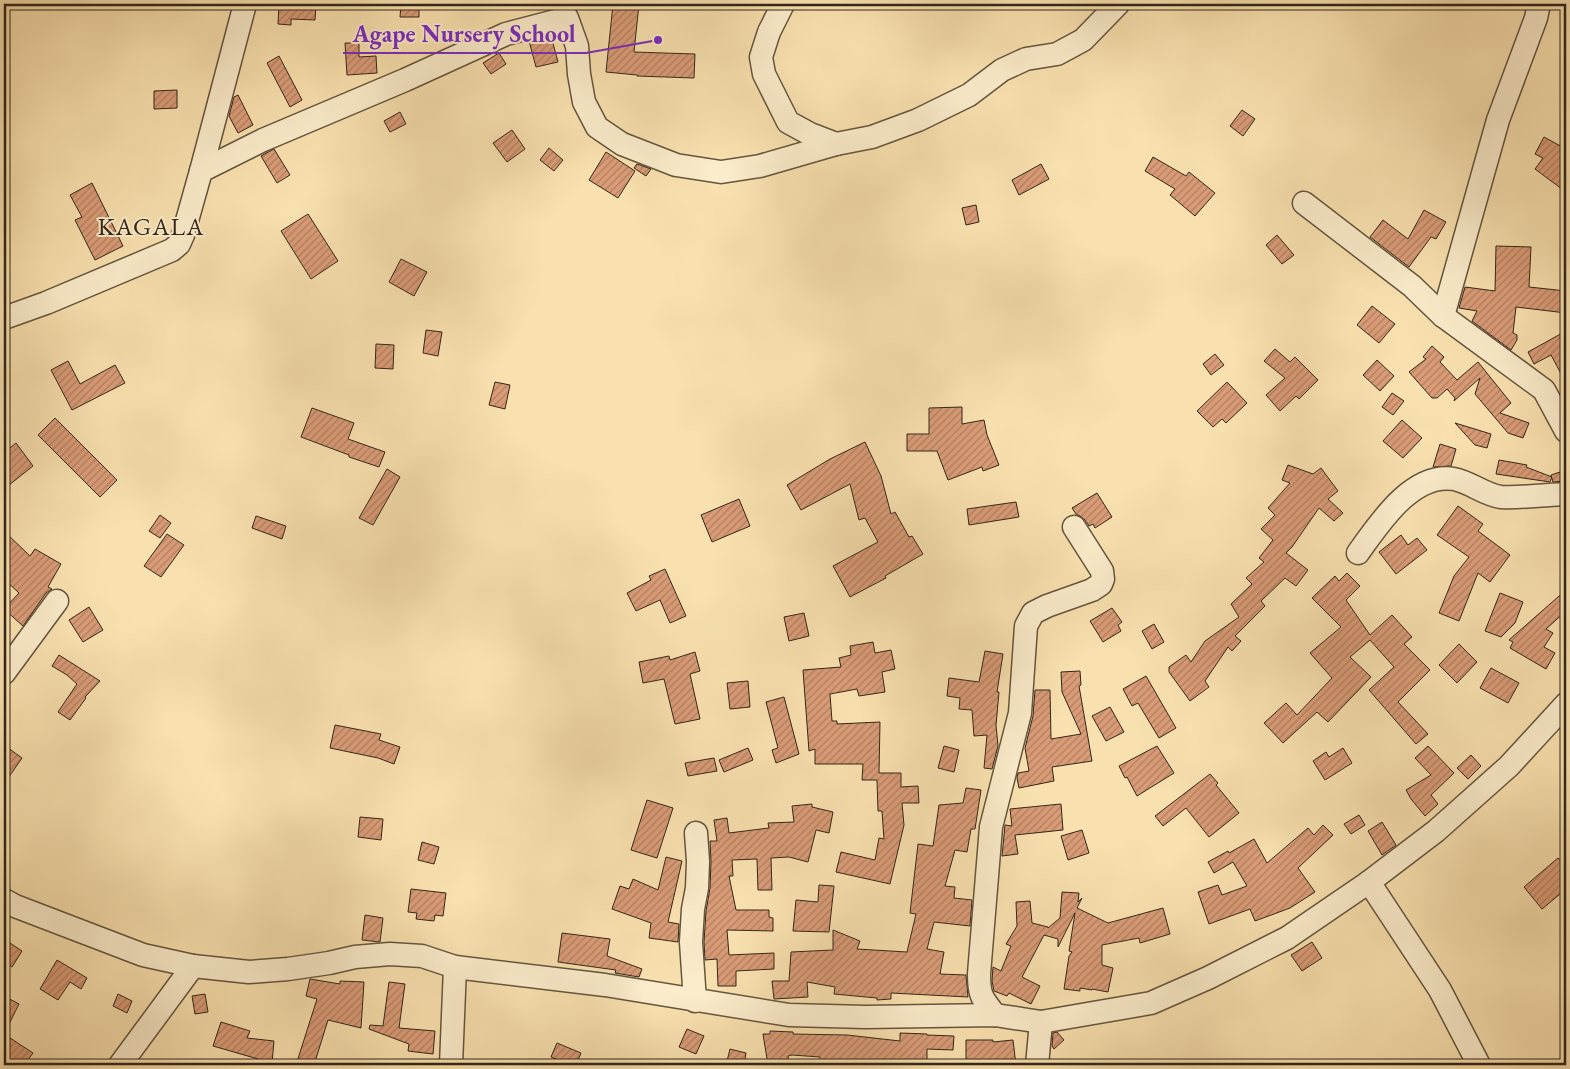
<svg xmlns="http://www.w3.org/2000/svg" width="1570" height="1069" font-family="'EB Garamond',serif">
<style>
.building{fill:url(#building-hatch);stroke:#32261a}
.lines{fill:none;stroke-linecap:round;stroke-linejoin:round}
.minor-casing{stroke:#64553f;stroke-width:25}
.minor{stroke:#fbeccb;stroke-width:22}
.labels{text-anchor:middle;stroke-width:4;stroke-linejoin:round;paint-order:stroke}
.quarter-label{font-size:25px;letter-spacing:1px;fill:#32261a;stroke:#fbeccb}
.leader{fill:none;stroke:#7b2cbf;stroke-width:2}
.callout-dot{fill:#7b2cbf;stroke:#fbeccb;stroke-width:2}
.callout-label{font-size:24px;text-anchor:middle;font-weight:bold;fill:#7b2cbf;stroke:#fbeccb;stroke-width:4;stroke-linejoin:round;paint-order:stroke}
</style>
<defs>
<pattern id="building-hatch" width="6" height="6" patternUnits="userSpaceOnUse" patternTransform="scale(1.25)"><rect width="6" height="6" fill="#da9c77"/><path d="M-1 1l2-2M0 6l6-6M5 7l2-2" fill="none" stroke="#b17f61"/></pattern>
</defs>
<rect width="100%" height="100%" fill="#f9e1af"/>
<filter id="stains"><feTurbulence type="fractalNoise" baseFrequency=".004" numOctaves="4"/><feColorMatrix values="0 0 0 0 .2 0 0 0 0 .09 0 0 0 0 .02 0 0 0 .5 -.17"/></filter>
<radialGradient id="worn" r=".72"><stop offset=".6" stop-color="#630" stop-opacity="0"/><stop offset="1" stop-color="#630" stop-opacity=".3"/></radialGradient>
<g class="building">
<polygon points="279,4 316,4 315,20 291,19 291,25 278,24"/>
<polygon points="401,4 419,4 419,17 400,17"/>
<polygon points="613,4 639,4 634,52 695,54 694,78 637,76 637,75 606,72"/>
<polygon points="551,36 558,62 536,67 529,41"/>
<polygon points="345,43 359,43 359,57 376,56 377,73 347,75"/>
<polygon points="499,53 506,64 491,74 483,63"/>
<polygon points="279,56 302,100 290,107 267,63"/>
<polygon points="177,90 177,108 154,109 154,91"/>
<polygon points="238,95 253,125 238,133 229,116 234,97"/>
<polygon points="1242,110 1255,119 1243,136 1230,126"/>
<polygon points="400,112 406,124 390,132 384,121"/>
<polygon points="512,130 525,149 507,162 493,143"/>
<polygon points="1544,137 1566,149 1566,192 1535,169 1543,158 1535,154"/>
<polygon points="549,148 563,160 554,171 540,160"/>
<polygon points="274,149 290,175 277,183 261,156"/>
<polygon points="606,152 635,171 618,198 589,180"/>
<polygon points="1153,157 1186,176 1189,172 1215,193 1195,216 1170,195 1175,189 1145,171"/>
<polygon points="637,164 651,169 646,176 634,168"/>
<polygon points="1041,164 1049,179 1019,195 1012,180"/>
<polygon points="92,183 123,246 95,260 75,220 82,217 70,195"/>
<polygon points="976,205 979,222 966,225 962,208"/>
<polygon points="1424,210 1446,222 1436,239 1431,237 1409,267 1370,237 1383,220 1408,239"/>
<polygon points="308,214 338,261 311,279 281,231"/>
<polygon points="1277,235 1294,255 1282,264 1266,245"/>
<polygon points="1496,246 1531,247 1529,287 1566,291 1566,313 1516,307 1513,333 1517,335 1517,340 1511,350 1472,321 1477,311 1459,308 1465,287 1495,291"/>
<polygon points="401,259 427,272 414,296 389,282"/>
<polygon points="1372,306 1395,324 1379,343 1357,325"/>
<polygon points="426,330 442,332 438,356 423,353"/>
<polygon points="1566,331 1566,383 1551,355 1534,364 1528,352"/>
<polygon points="376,344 394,345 393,369 375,368"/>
<polygon points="1432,346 1444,357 1440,362 1457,380 1478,362 1511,403 1500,413 1529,423 1523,438 1508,433 1475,394 1480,378 1454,401 1455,398 1447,389 1437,398 1432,398 1409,372 1426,359 1423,357"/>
<polygon points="1275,349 1290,362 1295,357 1318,380 1299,399 1296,396 1280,411 1266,395 1285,378 1264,361"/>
<polygon points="1215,354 1224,365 1211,375 1203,364"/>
<polygon points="1377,360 1394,376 1380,391 1363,375"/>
<polygon points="68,361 80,384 115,365 125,383 72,410 51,370"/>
<polygon points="495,382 510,385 505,409 489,405"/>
<polygon points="1227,382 1247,403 1226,423 1222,419 1213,427 1197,411"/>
<polygon points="1392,393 1404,401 1393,415 1382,407"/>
<polygon points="962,407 962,424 984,420 987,435 999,465 983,471 982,467 948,480 937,451 907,451 907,434 929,434 929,408"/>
<polygon points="312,408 354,423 348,439 385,452 379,467 349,457 349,455 301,437"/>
<polygon points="55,418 117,480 100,497 38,435"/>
<polygon points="1402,420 1422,438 1403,458 1383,441"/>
<polygon points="1455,423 1491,434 1487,448 1475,445"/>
<polygon points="865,442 881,476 891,514 895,512 909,537 912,536 923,554 885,576 886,578 850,597 833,566 878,542 865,518 859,520 850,484 801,510 787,485 830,459"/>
<polygon points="16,443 33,466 4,489 4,453"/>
<polygon points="1440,444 1456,449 1451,466 1433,467"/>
<polygon points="1499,460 1527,465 1526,467 1552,477 1550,482 1496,474"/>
<polygon points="1288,465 1313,474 1321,468 1338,491 1328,499 1343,513 1334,521 1319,508 1292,547 1286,553 1308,570 1296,586 1285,578 1261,601 1265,606 1235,636 1241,641 1232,651 1228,647 1205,681 1209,687 1190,701 1169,672 1169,667 1186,655 1191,662 1205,641 1239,617 1231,604 1252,584 1246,578 1264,562 1259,558 1273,540 1261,529 1275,515 1268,508 1290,483 1282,480"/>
<polygon points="387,469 400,477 373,525 359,518"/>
<polygon points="1566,470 1566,481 1553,482 1551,475"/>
<polygon points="1097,493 1112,517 1095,528 1093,524 1089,526 1085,520 1080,516 1076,514 1072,508"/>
<polygon points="739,499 750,526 712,542 701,515"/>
<polygon points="1016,502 1019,517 969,525 967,509"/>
<polygon points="1458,506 1483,524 1478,531 1510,555 1490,582 1478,573 1459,621 1439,613 1454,576 1469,557 1437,535"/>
<polygon points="160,515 171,523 160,538 149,531"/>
<polygon points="256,516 286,526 282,539 252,528"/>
<polygon points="4,531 30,556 35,549 61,564 48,587 52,589 46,593 23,626 4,609 19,593 4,579"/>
<polygon points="167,534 184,545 161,577 144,566"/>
<polygon points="1401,535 1408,545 1417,538 1427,550 1396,574 1379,552"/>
<polygon points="665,569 686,616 670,623 660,600 636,611 627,593 651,580 649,576"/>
<polygon points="1347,573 1360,586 1346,600 1370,635 1392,615 1412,637 1404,644 1430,670 1398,702 1428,734 1416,744 1369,690 1394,667 1370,640 1350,657 1371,677 1328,722 1317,712 1283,743 1264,723 1286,703 1297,715 1332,678 1310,653 1341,627 1312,598 1335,576 1339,581"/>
<polygon points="1566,590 1566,611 1546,629 1553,633 1544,647 1555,653 1546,669 1510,648 1513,642 1509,640"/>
<polygon points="1500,593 1523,602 1515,623 1501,637 1485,631"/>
<polygon points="89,607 103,630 83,642 69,620"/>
<polygon points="1112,608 1122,622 1118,625 1121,631 1103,642 1090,621"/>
<polygon points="804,613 809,636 789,641 784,617"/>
<polygon points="1154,624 1164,642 1152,649 1142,631"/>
<polygon points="873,642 875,653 891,650 895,669 882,672 885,692 859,696 857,689 830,694 832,721 837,721 837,724 880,722 879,773 901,773 901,787 918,786 919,803 902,803 904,825 890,884 836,872 841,852 875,860 879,838 884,839 882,811 878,811 877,780 862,780 863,764 815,764 815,749 809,751 803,670 841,667 839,658 851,655 850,646"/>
<polygon points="1459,644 1477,662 1457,683 1439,665"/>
<polygon points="985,651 1003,654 997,692 999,692 996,725 998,746 992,769 984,768 987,735 974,736 972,710 959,709 960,698 947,696 949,678 979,682"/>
<polygon points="695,652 700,671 690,674 700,719 675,724 664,679 643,683 639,662 669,656 670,660"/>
<polygon points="59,655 100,681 85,697 86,698 70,720 58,712 77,684 67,675 52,666"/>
<polygon points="1491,668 1519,683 1508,703 1480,688"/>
<polygon points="1080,671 1081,685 1079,686 1092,761 1052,767 1054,781 1019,788 1017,778 1018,773 1029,771 1025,748 1033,716 1035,690 1050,690 1051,739 1081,734 1062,692 1061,672"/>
<polygon points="1146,676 1176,728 1159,738 1138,703 1132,706 1123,689"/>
<polygon points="748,681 750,707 730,709 727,683"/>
<polygon points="784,697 799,754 776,763 772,750 778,748 766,702"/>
<polygon points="1110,707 1124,732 1106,741 1092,716"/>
<polygon points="335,725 381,734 379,740 400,747 394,764 378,758 330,748"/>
<polygon points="4,745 22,758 4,784"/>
<polygon points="944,746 959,750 954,772 938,768"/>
<polygon points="1157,746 1174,773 1137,796 1127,777 1125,778 1119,766"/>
<polygon points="1428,746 1454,773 1431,795 1438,804 1425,816 1411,799 1406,790 1431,775 1415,758"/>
<polygon points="748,748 753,760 724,772 719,760"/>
<polygon points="1343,748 1352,763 1325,780 1313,761 1326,752 1329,757"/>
<polygon points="1471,755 1481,766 1468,779 1457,768"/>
<polygon points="714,758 717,771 688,776 685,763"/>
<polygon points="1210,774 1218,783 1216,785 1239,813 1209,837 1186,808 1163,826 1155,816"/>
<polygon points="966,788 981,790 975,829 971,829 967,852 955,850 945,886 955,887 954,898 972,900 970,926 934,922 927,949 944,952 940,974 966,975 968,997 891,993 891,999 877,1000 877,998 834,994 835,987 807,982 808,997 774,999 772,981 789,981 791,952 833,950 833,930 860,941 857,949 907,952 916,914 910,913 918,844 933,846 939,805 963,803"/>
<polygon points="647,800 673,808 657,858 631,850"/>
<polygon points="812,804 812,807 833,812 829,833 816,830 808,862 789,857 771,858 772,890 758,890 757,859 732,860 733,876 729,876 736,910 769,910 769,917 773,918 773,931 727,930 729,955 774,953 774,969 736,971 736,986 718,986 717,959 705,960 704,942 706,911 710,888 711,861 710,841 717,841 714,820 727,818 729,833 769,828 768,823 794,822 792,806"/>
<polygon points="1061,804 1063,830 1015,835 1018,854 1002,856 1005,825 1012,826 1010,809"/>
<polygon points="1359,815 1365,825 1351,834 1344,824"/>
<polygon points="360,817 383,819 381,840 358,837"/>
<polygon points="1382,822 1396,845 1382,855 1368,831"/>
<polygon points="1323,825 1333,835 1298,868 1315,892 1290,908 1255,921 1250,909 1209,924 1198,892 1218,885 1222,895 1247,886 1233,862 1214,873 1208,862 1228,851 1229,853 1254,839 1267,863 1308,828 1314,835"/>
<polygon points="1082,830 1089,853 1068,860 1061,836"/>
<polygon points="422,842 439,847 434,864 418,860"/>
<polygon points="666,857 682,861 668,922 679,924 678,942 649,938 651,923 612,909 620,886 629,889 633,879 658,890"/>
<polygon points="1558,858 1566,867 1566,889 1542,909 1524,887"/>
<polygon points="819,885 834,886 829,932 793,931 796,900 818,902"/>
<polygon points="411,889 446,893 443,916 435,915 434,921 416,919 417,913 408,912"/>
<polygon points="1062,892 1079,893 1078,902 1082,898 1077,908 1108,923 1163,908 1170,934 1140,943 1139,938 1102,945 1102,965 1113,968 1108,992 1092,989 1092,990 1080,988 1080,991 1064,989 1069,956 1072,952 1069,951 1075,913 1058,947 1058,939 1044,935 1022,977 1040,986 1031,1004 1009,993 1007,996 994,991 992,981 993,967 1001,971 1011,946 1006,944 1017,926 1016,902 1030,901 1032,923 1048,927 1048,928 1060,918"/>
<polygon points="365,915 383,918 380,942 362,940"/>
<polygon points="562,933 610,939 607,956 642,969 639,977 615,973 616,970 558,962"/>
<polygon points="4,939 22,951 12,967 4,961"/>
<polygon points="1312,942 1322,958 1302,971 1291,955"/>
<polygon points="57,960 87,978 81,989 70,982 58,1000 40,989"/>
<polygon points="310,979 340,984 340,981 364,982 361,1028 328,1020 314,1065 296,1065 317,999 306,996"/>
<polygon points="389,982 405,984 399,1028 435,1031 433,1054 408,1051 409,1044 369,1029 370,1025 383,1026"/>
<polygon points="118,994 132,1001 127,1013 113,1006"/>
<polygon points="205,994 208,1012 195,1014 192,996"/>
<polygon points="4,996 19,1004 4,1034 33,1053 24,1065 4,1065"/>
<polygon points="221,1022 250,1031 247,1038 274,1041 272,1063 213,1046"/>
<polygon points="687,1029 704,1036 696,1054 679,1047"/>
<polygon points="770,1031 793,1032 793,1034 847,1035 900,1041 900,1033 927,1034 927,1035 954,1036 953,1050 927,1049 927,1065 865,1065 832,1062 832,1065 820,1065 820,1057 792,1055 788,1056 789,1065 768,1065 763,1034 770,1034"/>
<polygon points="1057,1032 1064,1040 1054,1049 1052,1046 1053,1033"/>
<polygon points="966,1040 993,1040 993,1042 1013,1040 1016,1065 966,1065"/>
<polygon points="557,1043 581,1053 576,1065 570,1065 551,1057"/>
<polygon points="730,1049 746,1053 744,1065 726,1065"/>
</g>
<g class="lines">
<defs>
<g id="minor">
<polyline points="783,4 769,32 761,57 764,74 788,122 810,134 836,144"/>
<polyline points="201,171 245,4"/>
<polyline points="1304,203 1412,286 1443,316 1544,390 1566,431"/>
<polyline points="1443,316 1498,120 1536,18 1539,4"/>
<polyline points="4,318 46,303 172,250 179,244 183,235 201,171 263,140 405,80 506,34 567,18 577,46 579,74 584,102 597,127 622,144 676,165 721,172 760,166 836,144 872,137 918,120 969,95 1002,70 1026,59 1057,54 1083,40 1118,4"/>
<path d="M1358,553C1379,524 1412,472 1454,479C1470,482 1485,495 1501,497C1520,498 1546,495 1566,494"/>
<polyline points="4,673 57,601"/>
<polyline points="1369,882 1440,990 1479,1065"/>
<polyline points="4,900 15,906 143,955 193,966 249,972 288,969 329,963 355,957 390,954 422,956 455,967 605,985 789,1015 866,1017 995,1015 1041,1022 1151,1003 1208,978 1287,938 1369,882 1436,831 1509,766 1566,704"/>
<polyline points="695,1001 691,942 693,909 697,888 698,861 696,833"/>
<path d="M995,1015C982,998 979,996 979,974L991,827L1020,713L1026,626L1033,613L1047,606L1092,590L1101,584L1103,579L1102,571L1074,527"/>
<polyline points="120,1065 193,966"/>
<polyline points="451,1065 455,967"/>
<polyline points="1037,1065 1041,1022"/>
</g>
</defs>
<use href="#minor" class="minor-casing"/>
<use href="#minor" class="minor"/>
</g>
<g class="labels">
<g class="quarter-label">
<text x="151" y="235">KAGALA</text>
</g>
</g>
<path class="leader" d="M658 40L586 53H343"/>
<circle class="callout-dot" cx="658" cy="40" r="5"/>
<g class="callout-label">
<text x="464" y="42">Agape Nursery School</text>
</g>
<rect width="1570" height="1069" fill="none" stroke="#f9e1af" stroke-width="20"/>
<rect x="5" y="5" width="1560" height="1059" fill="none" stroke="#32261a" stroke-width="2.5"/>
<rect x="10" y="10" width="1550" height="1049" fill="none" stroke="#32261a"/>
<rect width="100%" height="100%" filter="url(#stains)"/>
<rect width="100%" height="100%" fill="url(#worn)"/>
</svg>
